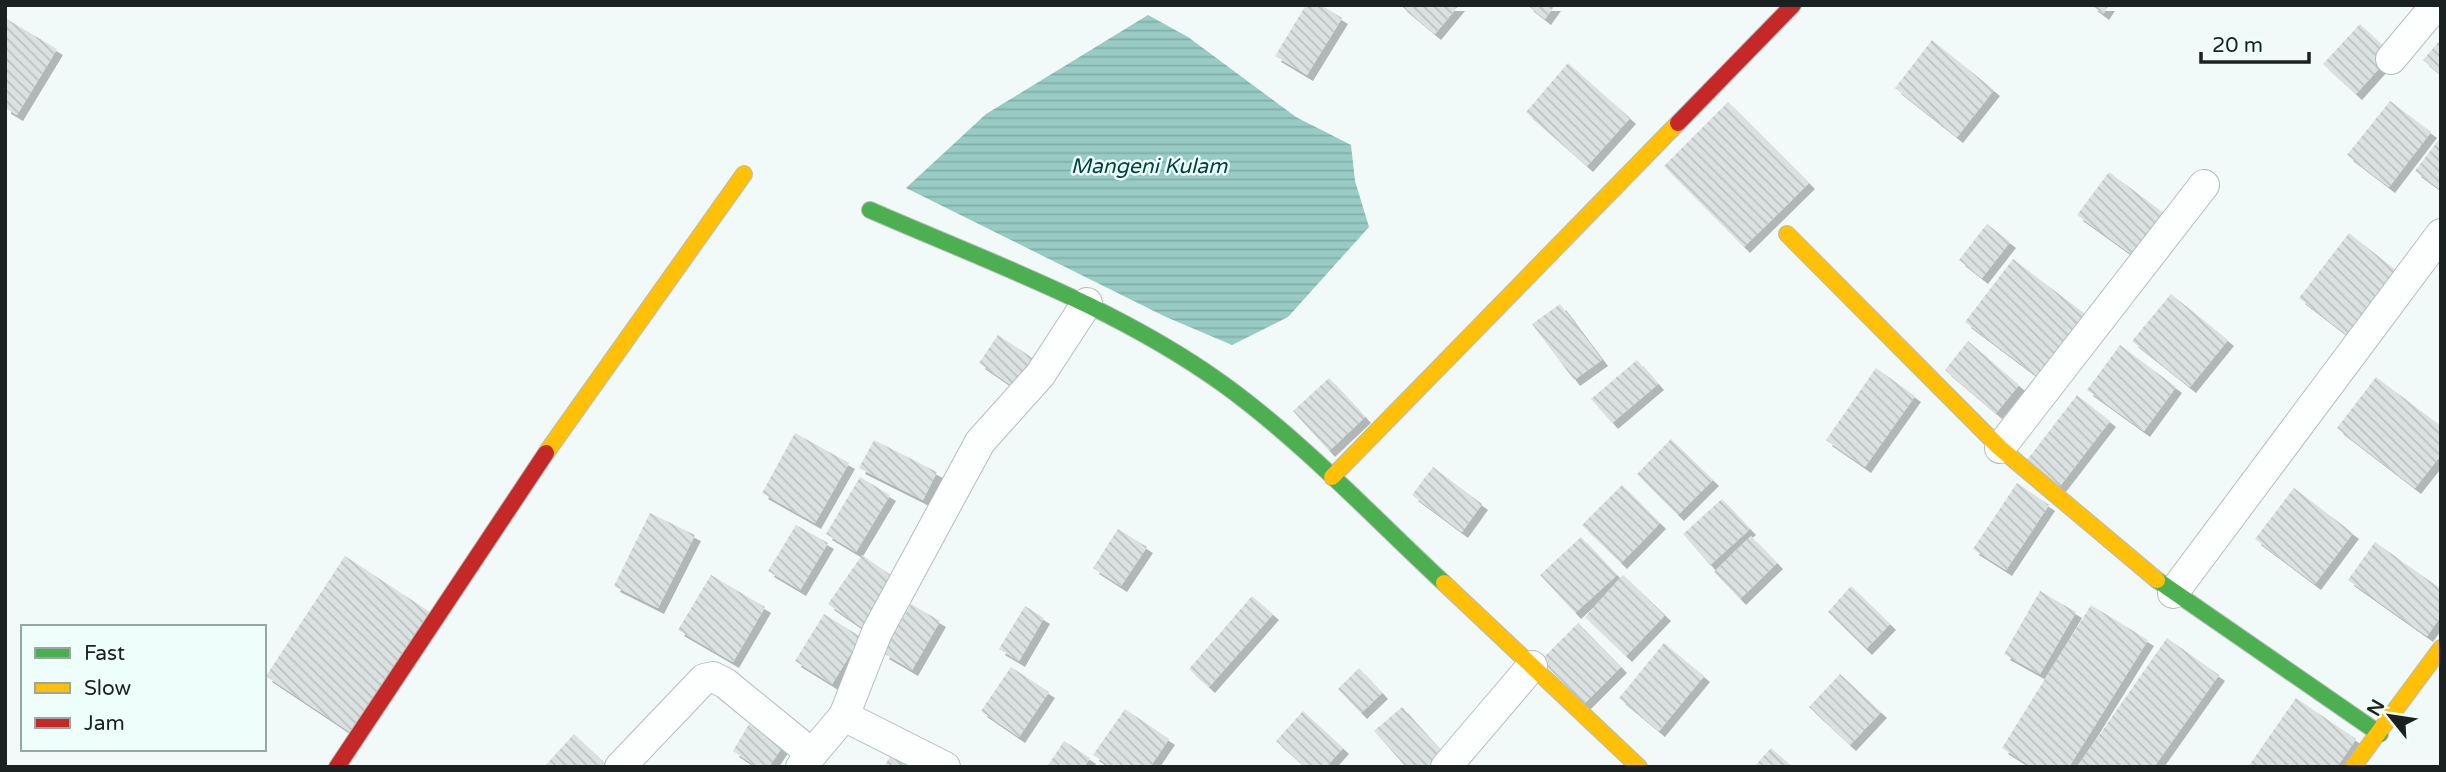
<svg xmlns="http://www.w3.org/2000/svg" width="2446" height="772" font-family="'Varela Round',sans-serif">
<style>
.water{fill:url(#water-rules)}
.building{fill:url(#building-back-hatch);filter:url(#shadow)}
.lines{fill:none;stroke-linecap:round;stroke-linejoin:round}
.street-casing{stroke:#b7bcbc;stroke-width:32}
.fast-casing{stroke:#b7bcbc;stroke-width:18}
.slow-casing{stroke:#b7bcbc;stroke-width:18}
.jam-casing{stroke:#b7bcbc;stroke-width:18}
.street{stroke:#fdfefe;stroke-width:30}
.fast{stroke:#4caf50;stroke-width:16}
.slow{stroke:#ffc107;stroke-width:16}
.jam{stroke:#c62828;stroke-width:16}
.labels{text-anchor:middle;stroke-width:5;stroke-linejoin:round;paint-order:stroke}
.water-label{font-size:21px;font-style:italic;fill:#00433d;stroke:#eefefb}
</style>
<defs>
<pattern id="water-rules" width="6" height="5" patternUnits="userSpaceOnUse" patternTransform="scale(1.75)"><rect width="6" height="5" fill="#98cbc4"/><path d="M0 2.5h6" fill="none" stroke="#82aea8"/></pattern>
<pattern id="building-back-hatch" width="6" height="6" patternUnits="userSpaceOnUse" patternTransform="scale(1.75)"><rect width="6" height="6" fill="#dae1e0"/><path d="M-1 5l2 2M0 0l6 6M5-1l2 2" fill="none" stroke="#bac1c0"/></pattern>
<filter id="shadow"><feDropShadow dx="6" dy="6" stdDeviation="0" flood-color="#0004"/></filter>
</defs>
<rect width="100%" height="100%" fill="#f2faf9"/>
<polygon class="water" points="1148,15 1188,37 1296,117 1351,145 1355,181 1369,227 1288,317 1232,345 1166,317 906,188 986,114"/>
<g class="building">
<polygon points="1306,5 1321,5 1342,18 1307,75 1275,56"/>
<polygon points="1400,5 1459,5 1435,34"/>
<polygon points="1527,5 1555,5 1545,19"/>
<polygon points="2091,5 2109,5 2103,14"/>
<polygon points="5,18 57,49 17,115 5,108"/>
<polygon points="2360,24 2392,54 2356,94 2323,64"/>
<polygon points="2441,39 2441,75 2423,60"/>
<polygon points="1932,40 1994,90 1957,137 1895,88"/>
<polygon points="1568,63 1630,118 1587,166 1526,112"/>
<polygon points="2390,101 2431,132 2389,187 2347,155"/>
<polygon points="1728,102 1809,183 1744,247 1664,166"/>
<polygon points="2441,137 2441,190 2415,171"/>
<polygon points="2109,172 2165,214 2134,256 2077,215"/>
<polygon points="1987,224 2010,242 1982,278 1959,260"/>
<polygon points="2349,233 2397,271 2347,335 2299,298"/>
<polygon points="2013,259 2093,320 2045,382 1965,322"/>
<polygon points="2171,294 2228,340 2190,387 2132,341"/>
<polygon points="1560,304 1602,360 1574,380 1532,324"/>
<polygon points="998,335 1037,361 1018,390 979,363"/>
<polygon points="1968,341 2019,385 1996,413 1945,370"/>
<polygon points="2120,345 2176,387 2144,431 2087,390"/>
<polygon points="1637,360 1658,384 1612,423 1591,399"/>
<polygon points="1876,368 1915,396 1865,467 1826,440"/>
<polygon points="2376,377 2441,426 2441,455 2415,488 2337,428"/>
<polygon points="1329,378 1365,417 1329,451 1293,411"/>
<polygon points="2077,395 2110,421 2060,486 2027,460"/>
<polygon points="795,433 849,463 815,523 762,493"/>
<polygon points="1671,439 1713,480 1678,515 1637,474"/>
<polygon points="874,440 937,472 923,500 859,468"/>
<polygon points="1433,467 1482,504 1462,532 1412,495"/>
<polygon points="860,477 890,495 856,552 826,534"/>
<polygon points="2017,483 2049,505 2006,570 1973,549"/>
<polygon points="1622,485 1660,523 1621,563 1582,525"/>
<polygon points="2294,488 2353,533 2315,584 2255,539"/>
<polygon points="1722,499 1750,529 1710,565 1683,534"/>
<polygon points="650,513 695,535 658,608 614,586"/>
<polygon points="796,525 828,543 800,590 768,571"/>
<polygon points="1118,529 1147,547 1121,586 1093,568"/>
<polygon points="1751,536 1777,563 1740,599 1714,572"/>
<polygon points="1581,537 1617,575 1575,613 1540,575"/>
<polygon points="2375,542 2441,589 2441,616 2427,636 2348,580"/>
<polygon points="862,555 898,580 864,629 828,604"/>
<polygon points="345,556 430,612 350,732 266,676"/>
<polygon points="711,575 765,607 733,662 678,630"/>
<polygon points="1623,575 1665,615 1626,656 1585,617"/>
<polygon points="1851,586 1890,624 1866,649 1828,612"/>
<polygon points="2040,591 2076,612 2040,674 2004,654"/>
<polygon points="1252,596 1273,614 1209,687 1189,669"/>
<polygon points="911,604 940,621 912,670 883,653"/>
<polygon points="2091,605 2148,640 2069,767 2032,767 2002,748"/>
<polygon points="1025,606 1044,618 1019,661 999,649"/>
<polygon points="824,614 861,637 832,684 795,661"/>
<polygon points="1578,623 1621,667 1584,704 1541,660"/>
<polygon points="2167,638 2219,675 2154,767 2077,767"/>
<polygon points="1664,643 1704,676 1659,731 1619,698"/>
<polygon points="1011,667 1049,692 1019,737 981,711"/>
<polygon points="1359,668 1382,693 1361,713 1338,689"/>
<polygon points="1840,674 1881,712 1850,745 1809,707"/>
<polygon points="2296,698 2356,739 2337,767 2248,767"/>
<polygon points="1402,707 1443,753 1428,767 1406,767 1374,731"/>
<polygon points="1125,709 1169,739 1150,767 1111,767 1093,755"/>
<polygon points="1303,711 1343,748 1326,767 1305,767 1276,741"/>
<polygon points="749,724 783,746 769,767 757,767 733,751"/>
<polygon points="574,734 609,767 544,767"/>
<polygon points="1064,741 1090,758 1084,767 1047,767"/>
<polygon points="1771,748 1793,767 1754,767"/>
<polygon points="891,755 909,767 884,767"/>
</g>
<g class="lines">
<defs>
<g id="street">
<polyline points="2391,59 2436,5"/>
<polyline points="2000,448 2204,185"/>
<polyline points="2173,593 2441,234"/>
<polyline points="844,716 945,767"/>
<polyline points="620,767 704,679 713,677 725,683 812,754"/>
<polyline points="801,767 844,716 877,632 980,442 1040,375 1087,303"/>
<polyline points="1446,767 1532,666"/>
</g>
<g id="fast">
<path d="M870,210C989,262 1116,307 1223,384C1303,442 1372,516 1444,583"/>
<polyline points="2157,580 2380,734"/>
</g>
<g id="slow">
<polyline points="1787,234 2000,448 2157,580"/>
<polyline points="546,453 744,174"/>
<polyline points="1332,477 1678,123"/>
<polyline points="1444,583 1639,767"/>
<polyline points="2353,767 2441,648"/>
</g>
<g id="jam">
<polyline points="1678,123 1793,5"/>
<polyline points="337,767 546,453"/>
</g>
</defs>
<use href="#street" class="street-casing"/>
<use href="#fast" class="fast-casing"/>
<use href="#slow" class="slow-casing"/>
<use href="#jam" class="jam-casing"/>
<use href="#street" class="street"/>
<use href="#fast" class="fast"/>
<use href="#slow" class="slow"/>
<use href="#jam" class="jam"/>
</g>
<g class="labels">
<g class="water-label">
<text x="1149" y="173">Mangeni Kulam</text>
</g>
</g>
<rect width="2446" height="772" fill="none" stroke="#1b2120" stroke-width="14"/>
<rect x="21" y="625" width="245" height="126" fill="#eefefb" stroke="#9aa6a3" stroke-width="2"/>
<rect x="35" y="648" width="35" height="10" fill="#4caf50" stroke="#9aa6a3" stroke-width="2"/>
<text x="84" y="660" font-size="21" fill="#1b2120">Fast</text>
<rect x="35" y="683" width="35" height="10" fill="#ffc107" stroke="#9aa6a3" stroke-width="2"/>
<text x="84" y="695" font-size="21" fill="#1b2120">Slow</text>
<rect x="35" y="718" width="35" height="10" fill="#c62828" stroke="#9aa6a3" stroke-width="2"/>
<text x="84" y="730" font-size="21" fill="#1b2120">Jam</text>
<g transform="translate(2390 716) rotate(300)" stroke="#eefefb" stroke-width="5" paint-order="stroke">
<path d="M0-5L12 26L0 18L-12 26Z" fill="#1b2120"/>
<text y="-10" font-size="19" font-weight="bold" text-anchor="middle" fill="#1b2120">N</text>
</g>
<path d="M2201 52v10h108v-10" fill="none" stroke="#1b2120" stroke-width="3.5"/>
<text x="2212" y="52" font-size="21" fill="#1b2120" stroke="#eefefb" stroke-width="5" paint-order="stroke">20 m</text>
</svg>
